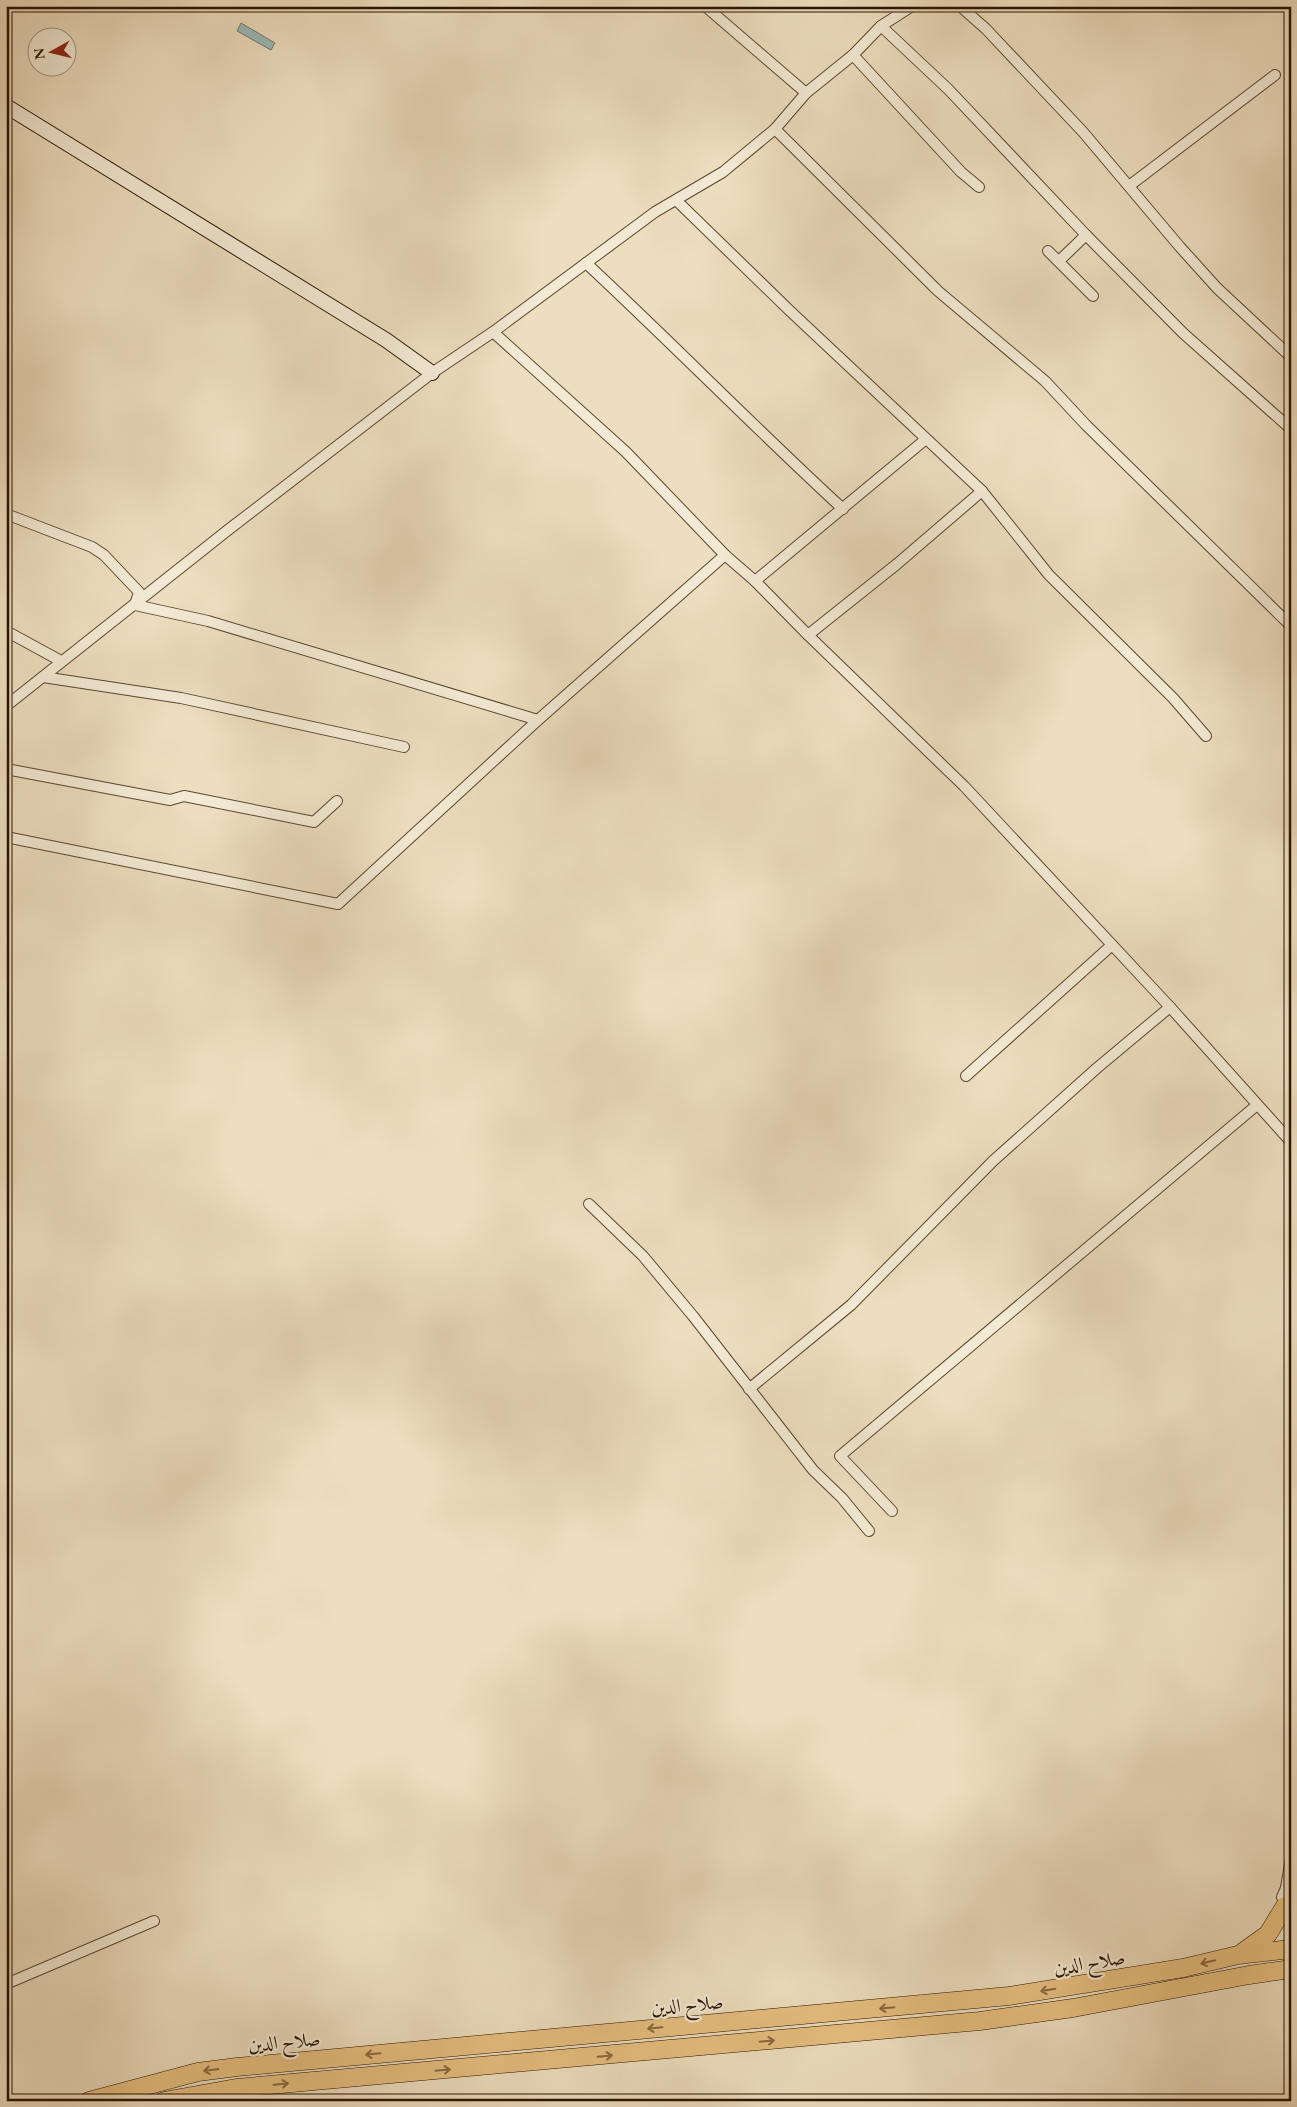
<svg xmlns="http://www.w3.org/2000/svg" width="1297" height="2107" font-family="'EB Garamond',Amiri,serif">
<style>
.water{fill:#9bbbba;stroke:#6d7870}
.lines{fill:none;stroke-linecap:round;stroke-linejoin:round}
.street-casing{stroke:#5a4630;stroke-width:12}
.secondary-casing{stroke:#291301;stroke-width:16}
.highway-casing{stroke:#291301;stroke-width:19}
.street{stroke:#f3ead5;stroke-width:10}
.secondary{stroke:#f3ead5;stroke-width:14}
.highway{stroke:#e6bf80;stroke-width:18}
.oneway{stroke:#886940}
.labels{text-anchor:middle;stroke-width:4.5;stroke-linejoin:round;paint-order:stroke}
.street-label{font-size:19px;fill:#291301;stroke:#f3ead5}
</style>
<rect width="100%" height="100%" fill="#eddebf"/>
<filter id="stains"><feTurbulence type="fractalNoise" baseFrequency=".004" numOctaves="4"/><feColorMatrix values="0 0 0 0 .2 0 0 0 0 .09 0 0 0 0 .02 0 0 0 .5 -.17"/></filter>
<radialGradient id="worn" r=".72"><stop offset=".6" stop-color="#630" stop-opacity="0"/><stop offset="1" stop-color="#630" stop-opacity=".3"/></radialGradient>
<polygon class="water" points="241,23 275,43 271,50 237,31"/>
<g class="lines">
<defs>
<g id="street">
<polyline points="705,6 806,93"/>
<polyline points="960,6 986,29 1083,132 1180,247 1217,288 1291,357"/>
<polyline points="881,26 948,89 1086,235 1183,333 1291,429"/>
<polyline points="853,55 961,172 979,187"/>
<polyline points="775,129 938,291 1045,381 1086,425 1291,626"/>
<polyline points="1129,186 1275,75"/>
<polyline points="676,200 789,310 982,491 1049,575 1173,698 1206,736"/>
<polyline points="1048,251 1093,296"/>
<polyline points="1059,261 1086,235"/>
<path d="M586,263C673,344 756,429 843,509"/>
<polyline points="493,332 626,452 725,555 755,581 808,635 964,786 1170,1007 1291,1142"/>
<polyline points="6,514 92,547 104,555 139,592 135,605 208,621 538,720"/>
<polyline points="755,581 926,439"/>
<polyline points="6,631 61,661"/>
<polyline points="808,635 897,564 982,491"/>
<polyline points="43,677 181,698 404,747"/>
<polyline points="6,706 228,530 432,373 493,332 655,212 723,172 775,129 806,93 853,55 881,26 912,6"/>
<polyline points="6,769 170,800 184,796 314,822 337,801"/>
<polyline points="6,837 338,904 538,720 725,555"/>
<polyline points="966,1076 1112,945"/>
<polyline points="589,1204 643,1256 693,1316 813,1470 842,1498 869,1531"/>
<polyline points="749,1389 851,1305 993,1161 1097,1068 1170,1007"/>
<polyline points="892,1511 840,1456 1257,1105"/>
<polyline points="1286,1888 1291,1858"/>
<polyline points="1288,1908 1282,1897 1286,1888 1291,1884"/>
<polyline points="6,1984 154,1921"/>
</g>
<polyline id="secondary" points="6,106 386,340 432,373"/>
<g id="highway">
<polyline points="1243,1952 1268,1934 1285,1906"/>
<polyline points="89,2101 198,2072 237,2067 1009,1996 1183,1968 1238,1955 1291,1949"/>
<polyline points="164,2101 236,2088 980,2021 1073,2008 1249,1975 1291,1969"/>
</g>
</defs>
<use href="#street" class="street-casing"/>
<use href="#secondary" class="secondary-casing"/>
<use href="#highway" class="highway-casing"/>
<use href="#street" class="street"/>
<use href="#secondary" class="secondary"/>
<use href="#highway" class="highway"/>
</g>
<defs><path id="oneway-shaft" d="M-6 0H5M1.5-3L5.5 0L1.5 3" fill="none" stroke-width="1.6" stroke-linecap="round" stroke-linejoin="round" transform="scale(1.25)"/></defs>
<g class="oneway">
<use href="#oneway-shaft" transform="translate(1208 1962) rotate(166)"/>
<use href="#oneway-shaft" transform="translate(1048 1990) rotate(170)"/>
<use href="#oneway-shaft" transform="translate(887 2008) rotate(175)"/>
<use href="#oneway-shaft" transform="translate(655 2028) rotate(175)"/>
<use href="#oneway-shaft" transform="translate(767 2041) rotate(-5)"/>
<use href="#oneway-shaft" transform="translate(373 2054) rotate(175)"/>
<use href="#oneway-shaft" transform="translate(605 2056) rotate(-5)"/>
<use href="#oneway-shaft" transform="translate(211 2070) rotate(172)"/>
<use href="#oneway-shaft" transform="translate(443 2070) rotate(-5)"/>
<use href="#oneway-shaft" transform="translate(281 2084) rotate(-5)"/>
</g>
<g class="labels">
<g class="street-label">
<text transform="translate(1089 1962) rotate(-9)" y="7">صلاح الدين</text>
<text transform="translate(687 2004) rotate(-5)" y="7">صلاح الدين</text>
<text transform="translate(284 2041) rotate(-5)" y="7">صلاح الدين</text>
</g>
</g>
<rect width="1297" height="2107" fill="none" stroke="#eddebf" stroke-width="25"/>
<rect x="8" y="8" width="1282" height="2092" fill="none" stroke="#291301" stroke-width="2.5"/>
<rect x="12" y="12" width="1272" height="2082" fill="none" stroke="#291301"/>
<g transform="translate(52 52) rotate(262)"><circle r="24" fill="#f3ead5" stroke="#a29480"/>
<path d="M0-4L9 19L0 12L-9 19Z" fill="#8f2418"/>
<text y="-8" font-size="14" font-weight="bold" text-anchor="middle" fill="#291301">N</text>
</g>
<rect width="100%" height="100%" filter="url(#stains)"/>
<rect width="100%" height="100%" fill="url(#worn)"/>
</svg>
